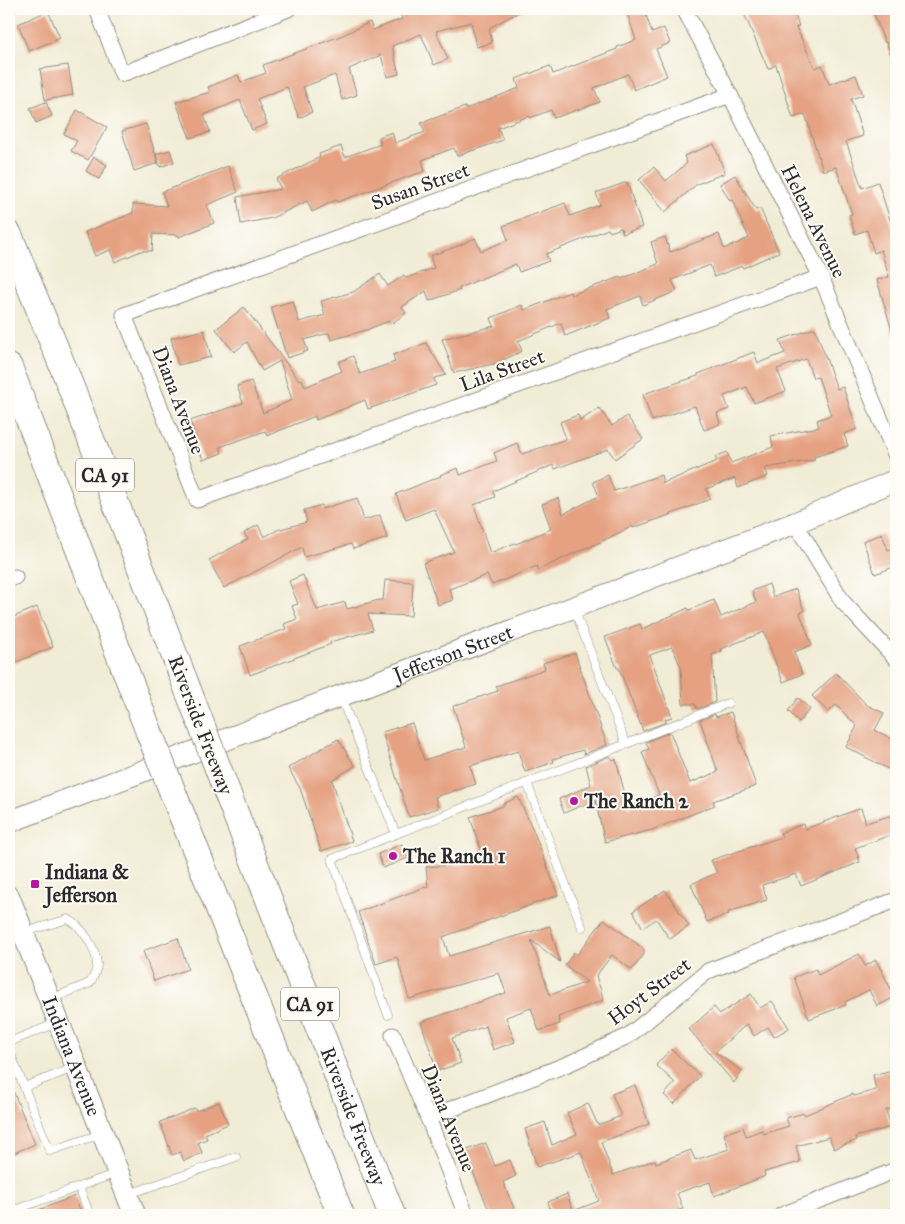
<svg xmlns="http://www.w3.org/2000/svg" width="905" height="1224" font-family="'IM FELL Great Primer',serif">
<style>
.building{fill:#e5a181}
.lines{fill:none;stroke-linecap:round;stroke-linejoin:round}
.lane-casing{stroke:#8e8c80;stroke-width:9}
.street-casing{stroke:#8e8c80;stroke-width:17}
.secondary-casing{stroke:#8e8c80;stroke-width:23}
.highway-casing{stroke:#8e8c80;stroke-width:28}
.lane{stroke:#fff;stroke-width:8}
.street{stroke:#fff;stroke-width:15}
.secondary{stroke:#fff;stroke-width:21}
.highway{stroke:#fff;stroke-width:26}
.highway-bridge-casing{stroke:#8e8c80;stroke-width:28;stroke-linecap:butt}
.highway-bridge{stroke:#fff;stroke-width:26}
.poi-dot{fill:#b5179e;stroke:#fdfcf7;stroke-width:2}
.labels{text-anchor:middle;stroke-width:4;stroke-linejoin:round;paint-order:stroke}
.shield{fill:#fdfcf7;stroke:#6a6a68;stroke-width:1}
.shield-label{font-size:19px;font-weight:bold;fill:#2b2b2b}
.street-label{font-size:20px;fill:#2b2b2b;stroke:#fdfcf7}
.poi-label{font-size:20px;font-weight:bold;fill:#2b2b2b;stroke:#fdfcf7;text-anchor:start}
</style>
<rect width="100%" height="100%" fill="#fdfcf7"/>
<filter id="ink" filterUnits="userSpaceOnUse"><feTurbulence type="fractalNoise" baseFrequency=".02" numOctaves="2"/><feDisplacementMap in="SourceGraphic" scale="10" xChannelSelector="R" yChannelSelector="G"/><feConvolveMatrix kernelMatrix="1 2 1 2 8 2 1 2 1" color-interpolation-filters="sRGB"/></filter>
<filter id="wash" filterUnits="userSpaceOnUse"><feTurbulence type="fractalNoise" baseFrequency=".0096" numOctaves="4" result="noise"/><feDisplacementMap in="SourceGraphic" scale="20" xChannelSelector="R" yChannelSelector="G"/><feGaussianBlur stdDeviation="1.12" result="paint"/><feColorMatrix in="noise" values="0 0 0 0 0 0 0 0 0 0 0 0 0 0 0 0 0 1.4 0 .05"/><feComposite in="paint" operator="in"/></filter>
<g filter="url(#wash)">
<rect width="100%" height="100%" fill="#f1ecd5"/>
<g id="blocks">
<g class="building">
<polygon points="408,9 525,9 489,28 492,43 476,47 471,22 436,31 448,59 434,65 421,34 392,46 399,74 387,77 381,55 349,69 357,95 342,100 335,75 303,87 312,112 299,118 287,87 257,99 267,124 252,130 240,100 204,115 210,132 190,138 176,102 210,92 208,87 238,75 241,82 266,73 263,65 343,35 370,22 373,30 402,19 399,12"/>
<polygon points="626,9 644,9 652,33 664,28 670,43 656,49 667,76 634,90 628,74 594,88 600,102 554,118 551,110 530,118 529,116 498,128 503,140 457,156 454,148 422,160 425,171 337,202 336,200 312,212 307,201 272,218 241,224 237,197 281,189 276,179 320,157 319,154 341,146 345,157 381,144 379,137 392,132 395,143 425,132 421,123 465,107 466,109 519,88 516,79 550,66 553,74 617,49 617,47 636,40"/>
<polygon points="742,9 793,9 799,26 796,27 815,68 822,65 829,84 856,75 863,95 851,99 863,136 846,141 862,188 878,182 892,226 896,224 896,333 893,334 877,280 889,277 881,250 874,253 867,230 855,234 849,215 852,214 836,167 823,171 805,114 793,118 776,65 768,69"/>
<polygon points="872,9 896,9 896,65 895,65 886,42 885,43"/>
<polygon points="48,11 60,38 29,51 18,24"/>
<polygon points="68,65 73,95 45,100 40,69"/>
<polygon points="46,102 52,116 36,123 30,108"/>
<polygon points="77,110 107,127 88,160 71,151 77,141 64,134"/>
<polygon points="146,124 158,163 134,171 122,131"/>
<polygon points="714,144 725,173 697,184 665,212 639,180 654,167 666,181 687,163 684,156"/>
<polygon points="170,150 174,162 160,167 156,154"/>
<polygon points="94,157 107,165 99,179 86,171"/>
<polygon points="228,166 238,192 207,205 214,223 179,237 178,235 153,234 152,251 141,251 115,262 110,250 95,256 85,232 133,213 133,204 167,206 162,192"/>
<polygon points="735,175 756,210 760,208 779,252 743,268 742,266 714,277 710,265 672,280 677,291 643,305 640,296 607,309 610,318 565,336 561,323 518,341 522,351 497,363 454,373 442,339 494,326 491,318 522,305 524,310 570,292 571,295 620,277 621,279 658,264 651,242 665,237 670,252 719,234 724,249 749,238 732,200 730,201 720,184"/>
<polygon points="627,182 642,227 623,234 621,228 610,232 608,229 546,254 549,261 519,272 516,264 459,288 460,290 429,301 426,291 402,307 406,313 391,324 389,321 366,330 331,340 329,333 304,340 308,351 287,358 271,307 293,301 299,322 325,315 321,301 353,292 380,274 388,286 404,275 406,278 434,268 430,256 458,246 475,238 481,251 508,240 503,226 565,203 570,216 600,205 596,193"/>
<polygon points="244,307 299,380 302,379 305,387 342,371 338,362 353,356 360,374 395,362 393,355 426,343 446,375 434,378 436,385 368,409 365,400 316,420 315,416 267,436 265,431 220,447 222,453 203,460 190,421 243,403 237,386 251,381 263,413 292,400 280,361 262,371 247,342 234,352 216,329"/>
<polygon points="815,328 837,389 843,387 857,429 844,434 848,446 814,457 815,460 765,468 768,476 738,488 735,478 706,489 710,499 664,517 633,528 633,526 588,548 588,547 538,570 537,566 492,585 487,575 449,589 453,600 438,605 423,563 454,552 434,509 406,520 396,494 441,476 440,475 458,468 460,475 497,461 494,453 517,443 522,454 566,439 560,422 578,415 580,421 599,408 612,426 627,416 643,439 615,459 608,449 555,469 553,465 493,491 495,497 474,505 490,553 515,543 516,544 551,529 542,504 558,498 563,514 599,496 593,482 608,475 614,491 661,475 663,483 717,461 715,457 727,452 731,463 773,447 771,436 819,427 817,420 831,415 818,377 813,378 806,359 777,369 786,391 754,403 747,387 724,396 729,409 717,413 720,424 704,430 695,406 652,421 643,394 698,376 698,374 754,352 758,363 785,353 780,340"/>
<polygon points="204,330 211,357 178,365 171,338"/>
<polygon points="357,498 364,520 380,515 387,538 353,549 351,544 304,557 302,547 224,588 209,560 248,539 244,533 258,525 264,537 277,530 307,522 304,510 322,505 322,509"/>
<polygon points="882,534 888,550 896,547 896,566 875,574 863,541"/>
<polygon points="303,575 317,610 345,602 347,609 379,600 383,600 385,580 413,582 411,616 368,614 373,630 330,642 331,644 250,675 240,646 286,629 284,624 297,619 292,606 298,604 289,581"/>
<polygon points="769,584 773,597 796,589 804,611 800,613 812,645 794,652 802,674 783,682 764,632 721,649 722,651 712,655 715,702 697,709 695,704 683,704 681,667 672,647 650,655 672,717 665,719 666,722 643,731 619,668 617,668 605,637 640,624 642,629 688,608 689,610 714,600 721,617 756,602 752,591"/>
<polygon points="37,607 53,647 9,665 9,619"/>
<polygon points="575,653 607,745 584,754 583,750 553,759 554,762 525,772 518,751 470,766 476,784 435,797 438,808 409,817 382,732 412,723 424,760 466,747 453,706 498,691 496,686 545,669 543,663"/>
<polygon points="836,673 867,705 884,713 875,730 896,741 896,773 846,747 857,726 836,705 828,712 812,696"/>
<polygon points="798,698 810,709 799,722 788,711"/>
<polygon points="731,712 756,786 713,801 715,805 652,830 605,842 595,800 564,813 559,799 591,785 586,766 610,756 612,760 616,759 628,807 659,795 642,752 649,749 646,742 670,732 690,783 718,772 700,720 715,714 716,717"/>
<polygon points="338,739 355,766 332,780 352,841 321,851 300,788 288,768"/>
<polygon points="518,797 534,832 558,895 443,937 449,956 550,926 560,962 531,940 550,995 587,982 565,965 574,952 577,955 604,919 644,949 644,954 632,970 612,955 596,976 604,1000 558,1017 560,1024 539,1031 531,1008 506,1017 515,1042 493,1050 486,1026 452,1038 461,1063 437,1071 421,1022 506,993 499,973 409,999 397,957 376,964 358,912 428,886 426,867 485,862 470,817 503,806 503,804"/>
<polygon points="861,808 866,823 896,814 896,833 855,848 860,862 801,886 796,874 762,885 767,900 728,912 729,914 707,922 691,884 717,873 711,860 782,837 780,833 803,824 805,829"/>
<polygon points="402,844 408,858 383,868 378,854"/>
<polygon points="665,890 689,926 670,939 656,919 643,928 633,911"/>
<polygon points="178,938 188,969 154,981 143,951"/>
<polygon points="859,954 865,966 876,960 895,997 877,1006 869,990 845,1002 846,1005 809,1019 794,977 816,969 818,975"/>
<polygon points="751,994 760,1008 772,1001 789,1028 774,1037 768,1027 754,1036 747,1024 715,1052 742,1071 734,1083 689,1029 714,1007 720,1014"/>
<polygon points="671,1049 700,1076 674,1104 664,1095 675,1083 656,1065"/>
<polygon points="896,1069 896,1108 886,1110 891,1127 855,1137 857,1140 834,1149 829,1137 796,1146 800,1162 764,1172 765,1176 714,1196 710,1182 677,1193 683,1209 664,1215 552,1215 548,1202 567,1194 573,1211 599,1201 581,1152 537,1167 525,1129 545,1122 552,1145 577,1134 567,1113 588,1103 598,1125 621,1116 612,1094 635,1085 649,1124 601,1142 613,1175 655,1160 656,1163 691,1150 695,1160 729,1149 724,1134 743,1127 746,1136 762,1130 763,1134 789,1126 786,1118 804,1113 805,1115 853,1094 854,1096 876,1090 873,1075"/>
<polygon points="9,1081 35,1144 9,1155"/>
<polygon points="219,1102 228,1124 205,1134 207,1139 198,1142 202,1153 184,1161 180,1152 172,1155 160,1122 195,1108 196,1111"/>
<polygon points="486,1143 495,1166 510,1160 516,1176 503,1182 517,1215 491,1215 464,1151"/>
<polygon points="75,1196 82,1215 29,1215 28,1214"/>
</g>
</g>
</g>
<g filter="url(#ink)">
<use href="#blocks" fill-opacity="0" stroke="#8e8c80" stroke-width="1"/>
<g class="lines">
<defs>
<g id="lane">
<polyline points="341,698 396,834"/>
<polyline points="626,744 728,703"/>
<polyline points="527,783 582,927"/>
<path d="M25,932L68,919C82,926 96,948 97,964C97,971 93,978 90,983L51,999"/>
<polyline points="388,1015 332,859 626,744 574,609"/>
<polyline points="9,1042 57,1023"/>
<polyline points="9,1050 50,1151 101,1134"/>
<polyline points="24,1087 76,1067"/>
<polyline points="79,1187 90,1215"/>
<polyline points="129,1194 236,1157"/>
<polyline points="9,1212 117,1173"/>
</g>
<g id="street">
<polyline points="97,9 122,74 288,9"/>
<polyline points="684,9 730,95 821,277 896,456"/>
<polyline points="730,95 124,315 197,500 821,277"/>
<polyline points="795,523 843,602 896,659"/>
<polyline points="9,579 15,577"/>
<polyline points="393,1035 428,1118 466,1215"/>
<polyline points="428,1118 568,1064 628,1036 708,971 896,900"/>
<polyline points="782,1215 896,1170"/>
</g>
<g id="secondary">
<path id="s1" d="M9,822L795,523L896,480"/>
<path id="s2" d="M9,897L135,1215"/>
</g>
<g id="highway">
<polyline points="9,235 65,372 198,716"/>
<polyline points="9,367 149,732"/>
<path id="s3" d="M227,792L392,1215"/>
<polyline points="179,808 341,1215"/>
</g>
</defs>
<use href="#lane" class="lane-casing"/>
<use href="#street" class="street-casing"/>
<use href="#secondary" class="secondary-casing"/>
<use href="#highway" class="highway-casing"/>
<use href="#lane" class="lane"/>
<use href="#street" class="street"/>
<use href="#secondary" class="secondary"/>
<use href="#highway" class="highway"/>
<defs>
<g id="highway-bridge">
<polyline points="198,716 227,792"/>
<polyline points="149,732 179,808"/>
</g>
</defs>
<use href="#highway-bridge" class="highway-bridge-casing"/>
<use href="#highway-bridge" class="highway-bridge"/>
</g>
</g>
<g class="poi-dot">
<circle cx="574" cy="801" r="5"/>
<circle cx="393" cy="856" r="5"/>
<rect x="30" y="879" width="10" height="10" rx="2.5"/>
</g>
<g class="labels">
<g class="shield">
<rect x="76" y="458.5" width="58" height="33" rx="4"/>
<rect x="281" y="987.5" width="58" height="33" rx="4"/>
</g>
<g class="shield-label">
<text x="105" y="482">CA 91</text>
<text x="310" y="1011">CA 91</text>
</g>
<g class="street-label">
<text transform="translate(420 186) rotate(-20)" y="7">Susan Street</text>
<text transform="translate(814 221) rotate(64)" y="7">Helena Avenue</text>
<text transform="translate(502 370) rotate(-20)" y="7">Lila Street</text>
<text transform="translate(179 400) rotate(69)" y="7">Diana Avenue</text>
<text dy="7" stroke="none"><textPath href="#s1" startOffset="475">Jefferson Street</textPath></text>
<text transform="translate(201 725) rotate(69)" y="7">Riverside Freeway</text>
<text transform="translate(649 991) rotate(-37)" y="7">Hoyt Street</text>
<text dy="7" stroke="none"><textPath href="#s2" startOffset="171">Indiana Avenue</textPath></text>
<text dy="7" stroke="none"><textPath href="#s3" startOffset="348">Riverside Freeway</textPath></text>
<text transform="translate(449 1118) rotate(68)" y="7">Diana Avenue</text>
</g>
<g class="poi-label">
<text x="584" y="808">The Ranch 2</text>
<text x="403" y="863">The Ranch 1</text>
<text x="45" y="879">Indiana &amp;<tspan x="45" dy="23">Jefferson</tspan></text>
</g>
</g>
<rect width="905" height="1224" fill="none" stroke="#fdfcf7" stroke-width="30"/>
</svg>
